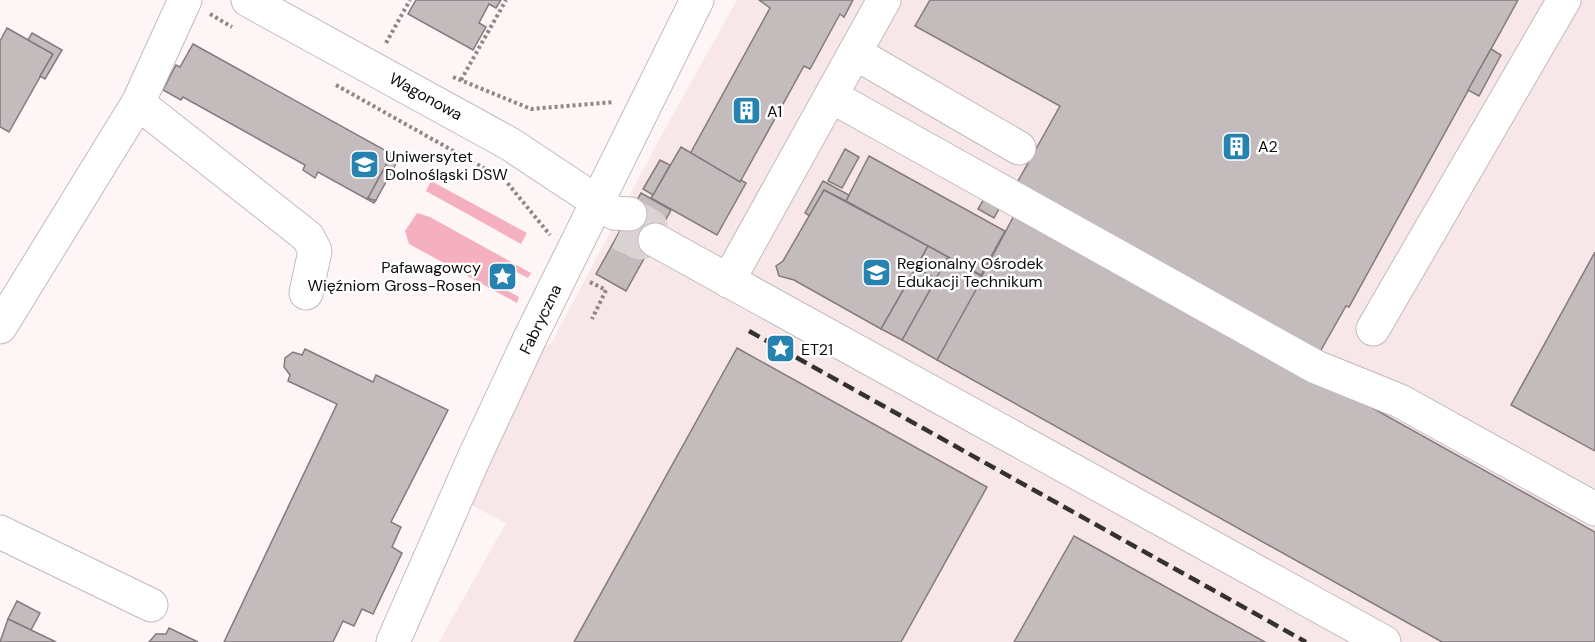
<svg xmlns="http://www.w3.org/2000/svg" width="1595" height="642" font-family="'DM Sans',sans-serif">
<style>
.built{fill:#f8e7e9}
.green{fill:#f5b0bf}
.building{fill:#c4bbbd;stroke:#837a7c;stroke-width:1.5}
.lines{fill:none;stroke-linecap:round;stroke-linejoin:round}
.minor-tunnel{stroke:#dad2d3;stroke-width:33;stroke-dasharray:33 16;stroke-linecap:butt}
.minor-casing{stroke:#c3babb;stroke-width:35}
.path{stroke:#8d8787;stroke-width:4;stroke-dasharray:3 3;stroke-linecap:butt}
.minor{stroke:#fff;stroke-width:33}
.rail{stroke:#353131;stroke-width:4.5;stroke-dasharray:12 6;stroke-linecap:butt}
.labels{text-anchor:middle;stroke-width:5;stroke-linejoin:round;paint-order:stroke}
.street-label{font-size:16px;fill:#0f0c0c;stroke:#fff}
.poi-label{font-size:16px;fill:#0f0c0c;stroke:#fff;text-anchor:start}
</style>
<rect width="100%" height="100%" fill="#fef5f6"/>
<polygon class="built" points="737,0 1595,0 1595,642 439,642 506,523 469,504 545,346 552,342 660,138"/>
<g class="green">
<polygon points="431,181 527,233 521,244 426,191"/>
<polygon points="417,213 430,217 531,273 528,278 505,266 495,284 519,297 517,303 409,244 405,231"/>
</g>
<g class="building">
<polygon points="416,0 501,0 496,8 489,4 479,23 486,27 473,50 408,14"/>
<polygon points="759,0 853,0 844,17 840,14 810,69 804,66 740,182 690,154 770,8"/>
<polygon points="930,0 1518,0 1349,307 1346,306 1317,357 1014,188 1060,106 915,26"/>
<polygon points="7,28 53,54 9,132 0,127 0,41"/>
<polygon points="32,33 62,50 45,79 40,76 53,54 28,40"/>
<polygon points="193,44 399,158 397,162 391,156 368,198 376,200 374,203 318,172 315,178 303,170 305,165 183,97 181,100 163,90 176,65 180,67"/>
<polygon points="1491,49 1501,55 1479,96 1468,90"/>
<polygon points="681,147 740,182 741,180 746,183 717,235 651,198"/>
<polygon points="845,149 859,157 842,188 828,181"/>
<polygon points="391,156 397,162 376,200 373,200 368,198"/>
<polygon points="869,156 1005,231 981,275 846,201"/>
<polygon points="660,160 670,165 653,195 643,189"/>
<polygon points="823,181 849,195 846,201 824,190 810,216 805,213"/>
<polygon points="824,190 928,246 881,329 794,280 779,276 776,266 783,261"/>
<polygon points="641,193 671,210 626,291 596,274"/>
<polygon points="987,194 1002,203 994,218 978,209"/>
<polygon points="1017,210 1595,532 1595,642 1442,642 937,360"/>
<polygon points="928,246 948,257 936,279 916,268"/>
<polygon points="1595,252 1595,451 1511,405"/>
<polygon points="948,257 983,277 937,360 902,340"/>
<polygon points="916,268 936,279 902,340 881,329"/>
<polygon points="737,348 987,487 901,642 574,642"/>
<polygon points="305,349 373,382 376,375 448,410 391,522 401,527 392,547 402,553 373,614 362,609 354,626 343,621 333,642 224,642 337,404 288,381 290,375 284,367 285,358 293,352 302,355"/>
<polygon points="1074,536 1265,642 1014,642"/>
<polygon points="17,601 40,613 31,630 8,619"/>
<polygon points="8,619 31,630 56,642 0,642"/>
<polygon points="169,628 198,642 149,642 156,634 166,634"/>
</g>
<g class="lines">
<polyline class="minor-tunnel" points="619,233 640,243 655,240 651,226 630,214"/>
<defs>
<g id="minor">
<polyline points="185,0 138,103 308,237 315,251 306,293"/>
<polyline points="248,0 510,144 614,213 630,214"/>
<polyline points="855,53 1019,148"/>
<polyline points="831,96 1316,367 1400,401 1595,509"/>
<polyline points="655,240 1384,642"/>
<polyline points="728,281 884,0"/>
<polyline points="0,327 138,103"/>
<polyline points="1373,329 1564,0"/>
<polyline points="0,532 151,605"/>
<polyline points="393,642 474,458 530,338 697,0"/>
</g>
</defs>
<use href="#minor" class="minor-casing"/>
<g class="path">
<polyline points="210,14 232,27"/>
<polyline points="386,43 410,0"/>
<polyline points="453,77 531,109 613,102"/>
<polyline points="461,80 506,0"/>
<polyline points="336,85 505,180 550,235"/>
<polyline points="590,282 606,290 592,319"/>
</g>
<use href="#minor" class="minor"/>
<polyline class="rail" points="749,331 1306,642"/>
</g>
<defs>
<symbol id="building-square" viewBox="-11 -11 22 22"><rect x="-9" y="-9" width="18" height="18" rx="4" fill="#2683b0" stroke="#fff"/><path d="M-4-6H4V6H1V3H-1V6H-4ZM-2.5-4.3h1.7v1.8h-1.7ZM.8-4.3h1.7v1.8H.8ZM-2.5-1h1.7V.8h-1.7ZM.8-1h1.7V.8H.8Z" fill="#fff"/></symbol>
<symbol id="university-square" viewBox="-11 -11 22 22"><rect x="-9" y="-9" width="18" height="18" rx="4" fill="#2683b0" stroke="#fff"/><path d="M0-5L7-2L0 1L-7-2ZM-4 1L0 2.5L4 1V4Q0 6-4 4Z" fill="#fff"/></symbol>
<symbol id="school-square" viewBox="-11 -11 22 22"><rect x="-9" y="-9" width="18" height="18" rx="4" fill="#2683b0" stroke="#fff"/><path d="M0-5L7-2L0 1L-7-2ZM-4 1L0 2.5L4 1V4Q0 6-4 4Z" fill="#fff"/></symbol>
<symbol id="sight-square" viewBox="-11 -11 22 22"><rect x="-9" y="-9" width="18" height="18" rx="4" fill="#2683b0" stroke="#fff"/><path d="M0-6L1.8-2.2L6-1.7L2.9 1.2L3.7 5.4L0 3.3L-3.7 5.4L-2.9 1.2L-6-1.7L-1.8-2.2Z" fill="#fff"/></symbol>
</defs>
<g fill-rule="evenodd">
<use href="#building-square" x="730" y="94" width="33" height="33"/>
<use href="#building-square" x="1220" y="130" width="33" height="33"/>
<use href="#university-square" x="348" y="148" width="33" height="33"/>
<use href="#school-square" x="860" y="256" width="33" height="33"/>
<use href="#sight-square" x="486" y="260" width="33" height="33"/>
<use href="#sight-square" x="764" y="332" width="33" height="33"/>
</g>
<g class="labels">
<g class="street-label">
<text transform="translate(426 96) rotate(29)" y="6">Wagonowa</text>
<text transform="translate(540 319) rotate(-64)" y="6">Fabryczna</text>
</g>
<g class="poi-label">
<text x="767" y="117">A1</text>
<text x="1258" y="152">A2</text>
<text x="385" y="162">Uniwersytet<tspan x="385" dy="18">Dolnośląski DSW</tspan></text>
<text x="897" y="269">Regionalny Ośrodek<tspan x="897" dy="18">Edukacji Technikum</tspan></text>
<text x="481" y="273" text-anchor="end">Pafawagowcy<tspan x="481" dy="18">Więźniom Gross-Rosen</tspan></text>
<text x="801" y="355">ET21</text>
</g>
</g>
</svg>
